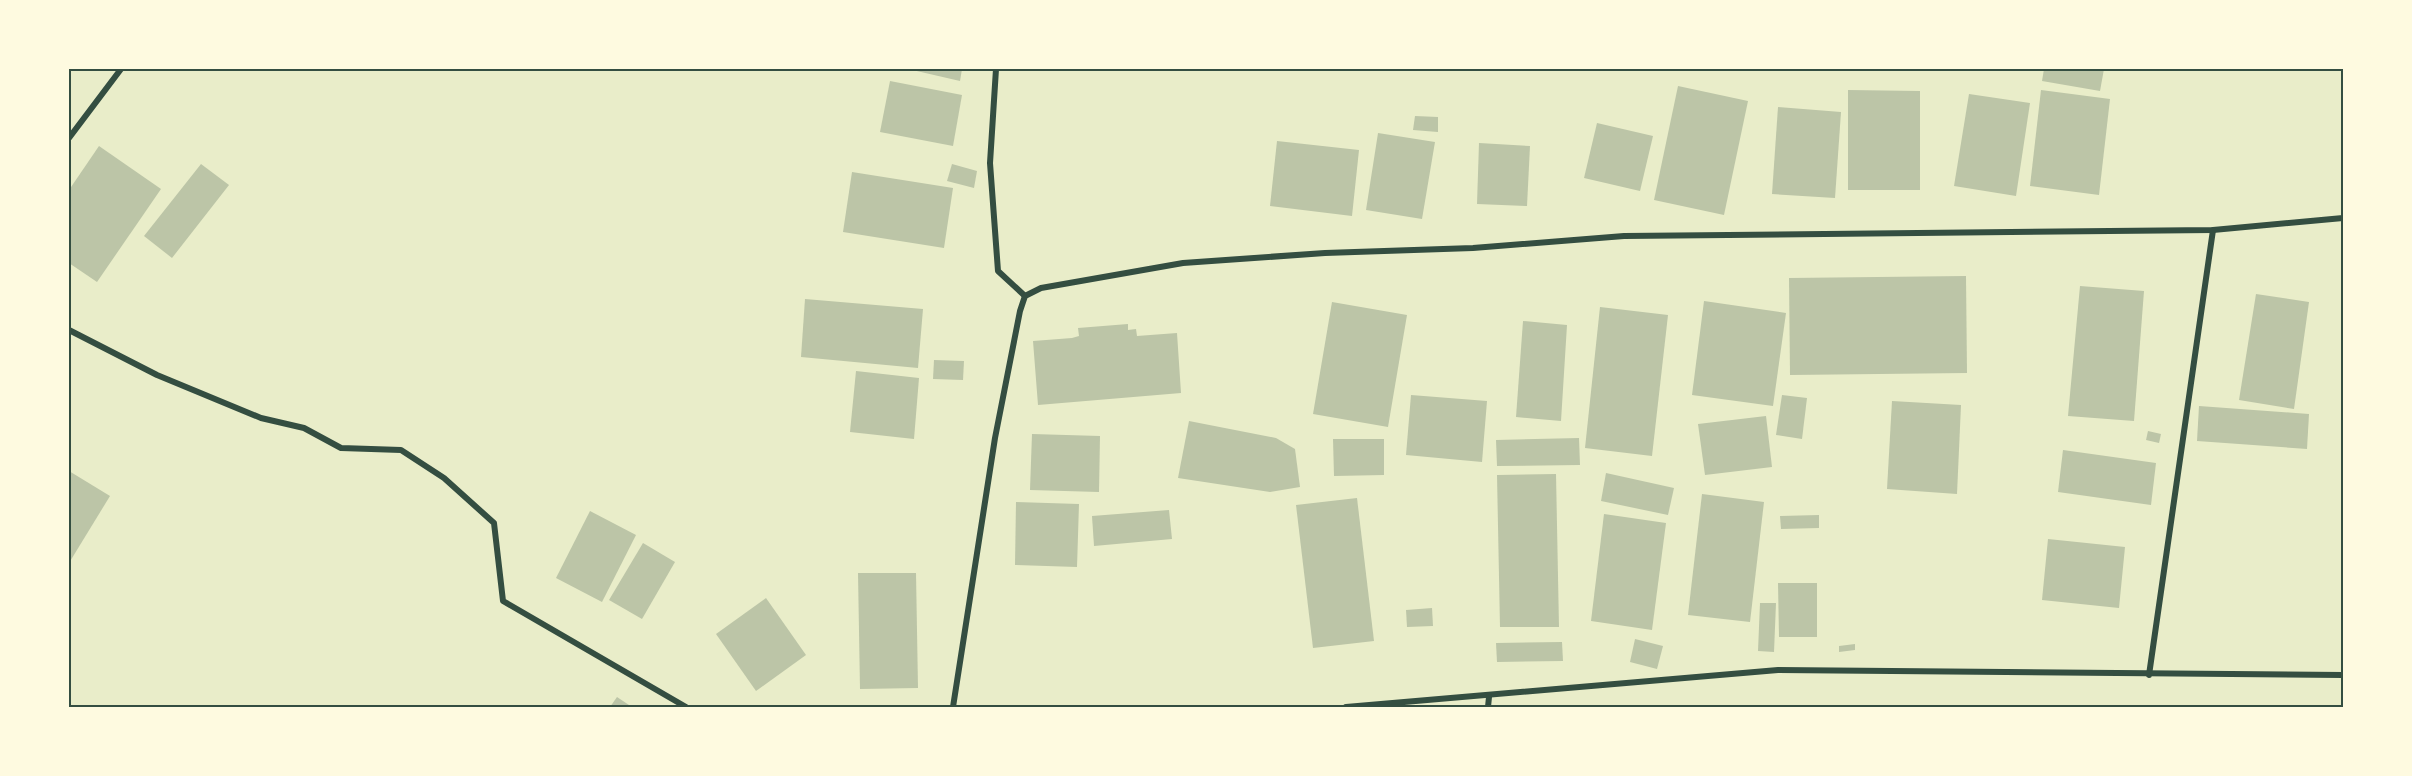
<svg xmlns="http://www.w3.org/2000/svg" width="2412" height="776" font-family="Karla,sans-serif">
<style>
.building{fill:#bcc5a7}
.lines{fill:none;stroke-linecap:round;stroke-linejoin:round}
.minor{stroke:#344e41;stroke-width:6}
.neatline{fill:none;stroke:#344e41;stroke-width:2}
</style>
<rect width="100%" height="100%" fill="#e9edc9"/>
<g class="building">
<polygon points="908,69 962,69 960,81"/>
<polygon points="2044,69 2104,69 2100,91 2042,81"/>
<polygon points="890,81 962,95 953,146 880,132"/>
<polygon points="1678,86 1748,101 1724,215 1654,200"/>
<polygon points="1848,90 1920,91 1920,190 1848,190"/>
<polygon points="2041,90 2110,99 2099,195 2030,186"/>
<polygon points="1969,94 2030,103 2016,196 1954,186"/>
<polygon points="1778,107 1841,112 1835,198 1772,194"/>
<polygon points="1415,116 1438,117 1438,132 1413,130"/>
<polygon points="1597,123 1653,136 1640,191 1584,178"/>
<polygon points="1378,133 1435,142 1422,219 1366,210"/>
<polygon points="1277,141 1359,150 1352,216 1270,206"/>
<polygon points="1479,143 1530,146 1527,206 1477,204"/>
<polygon points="99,146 161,189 97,282 69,263 69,190"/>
<polygon points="201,164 229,185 172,258 144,236"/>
<polygon points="952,164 977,171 974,188 947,181"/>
<polygon points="852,172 953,188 944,248 843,232"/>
<polygon points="1966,276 1967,373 1790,375 1789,278"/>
<polygon points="2080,286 2144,291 2134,421 2068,416"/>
<polygon points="2256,294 2309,302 2294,409 2239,400"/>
<polygon points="805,299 923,309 918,368 801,357"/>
<polygon points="1704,301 1786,313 1773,406 1692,395"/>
<polygon points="1332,302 1407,315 1388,427 1313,414"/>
<polygon points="1600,307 1668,315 1652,456 1585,448"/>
<polygon points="1523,321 1567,325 1561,421 1516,417"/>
<polygon points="1128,324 1128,330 1136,329 1137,336 1177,333 1181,393 1038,405 1033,341 1072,338 1079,336 1078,328"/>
<polygon points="934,360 964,361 963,380 933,379"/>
<polygon points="856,371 919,378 914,439 850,432"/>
<polygon points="1411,395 1487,401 1482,462 1406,455"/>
<polygon points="1782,395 1807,398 1802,439 1776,435"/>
<polygon points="1892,401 1961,405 1957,494 1887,489"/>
<polygon points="2199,406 2309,414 2307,449 2197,441"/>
<polygon points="1766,416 1772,467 1705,475 1698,424"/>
<polygon points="1189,421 1276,438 1295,449 1300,487 1270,492 1178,478"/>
<polygon points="2148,431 2161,434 2159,443 2146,440"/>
<polygon points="1032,434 1100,436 1099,492 1030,490"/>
<polygon points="1579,438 1580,465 1497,466 1496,440"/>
<polygon points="1333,439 1384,439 1384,475 1334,476"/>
<polygon points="2063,450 2156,463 2151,505 2058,492"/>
<polygon points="69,471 110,496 69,563"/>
<polygon points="1606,473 1674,488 1668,515 1601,501"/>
<polygon points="1556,474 1559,627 1500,627 1497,475"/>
<polygon points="1702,494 1764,502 1750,622 1688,615"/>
<polygon points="1357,498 1374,641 1313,648 1296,505"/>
<polygon points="1016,502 1079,504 1077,567 1015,565"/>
<polygon points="1169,510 1172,539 1094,546 1092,516"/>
<polygon points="590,511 636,535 602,602 556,578"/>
<polygon points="1604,514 1666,523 1652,630 1591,621"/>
<polygon points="1819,515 1819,528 1781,529 1780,516"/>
<polygon points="2048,539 2125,547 2119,608 2042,600"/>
<polygon points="643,543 675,562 642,619 609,600"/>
<polygon points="858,573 916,573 918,688 860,689"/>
<polygon points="1778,583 1817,583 1817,637 1779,637"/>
<polygon points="766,598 806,655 756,691 716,634"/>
<polygon points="1760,603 1776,603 1774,652 1758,651"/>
<polygon points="1432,608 1433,626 1407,627 1406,610"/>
<polygon points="1635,639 1663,646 1657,669 1630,662"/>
<polygon points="1562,642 1563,661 1497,662 1496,643"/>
<polygon points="1855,644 1855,650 1839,652 1839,646"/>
<polygon points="617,697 632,707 610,707"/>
</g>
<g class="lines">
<g class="minor">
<polyline points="996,69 990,163 998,271 1025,296"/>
<polyline points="69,138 121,69"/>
<polyline points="69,330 157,375 261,418 304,428 341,448 401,450 444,478 494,523 503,601 686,707"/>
<polyline points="2149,675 2213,230"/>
<polyline points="953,707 995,438 1020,311 1025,296 1041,288 1183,263 1325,253 1473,248 1624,236 2213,230 2343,218"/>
<polyline points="1346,707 1778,670 2343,675"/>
<polyline points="1488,707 1489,697"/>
</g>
</g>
<rect width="2412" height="776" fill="none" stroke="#fefae0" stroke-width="141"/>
<rect x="70" y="70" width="2272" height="636" class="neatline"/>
</svg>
